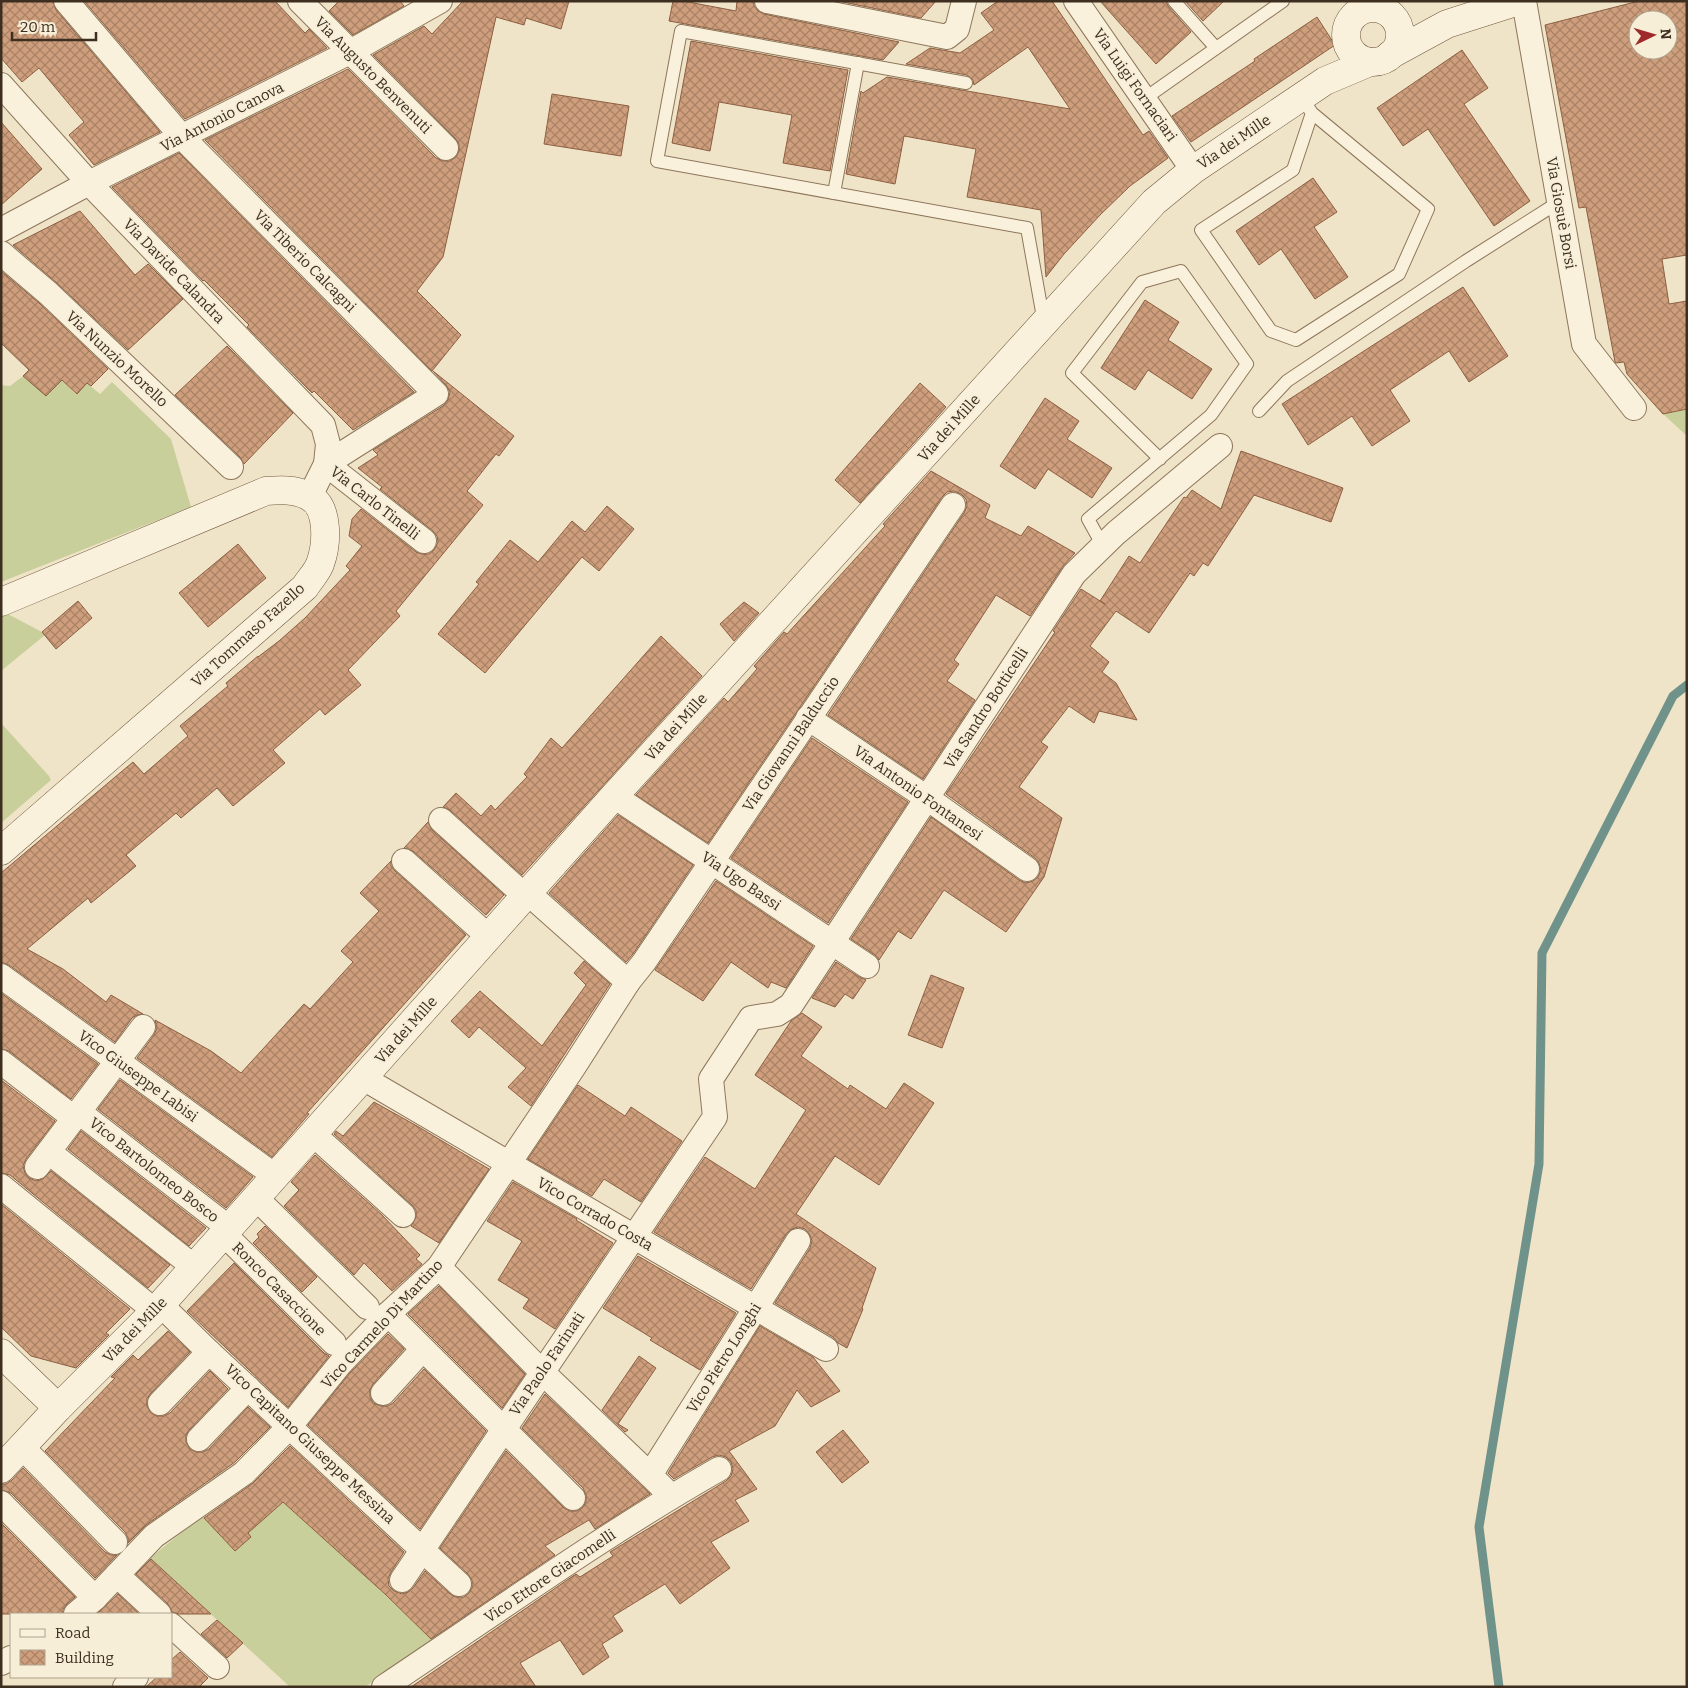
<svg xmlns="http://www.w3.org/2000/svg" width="1688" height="1688" font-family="Bitter,serif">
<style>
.grass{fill:#c9cf9b}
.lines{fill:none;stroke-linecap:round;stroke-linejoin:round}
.stream{stroke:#6f938a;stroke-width:9}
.building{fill:url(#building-cross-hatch);stroke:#8d5f41;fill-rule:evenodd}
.lane-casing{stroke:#8d765c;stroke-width:14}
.street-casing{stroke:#8d765c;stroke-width:26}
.secondary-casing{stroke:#6f573f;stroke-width:29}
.lane{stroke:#faf1dc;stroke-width:12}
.street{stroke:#faf1dc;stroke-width:24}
.secondary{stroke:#faf1dc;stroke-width:28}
.labels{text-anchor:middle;stroke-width:4;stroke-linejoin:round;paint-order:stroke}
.street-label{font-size:15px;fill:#3d2e20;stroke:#f7eed8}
</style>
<defs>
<pattern id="building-cross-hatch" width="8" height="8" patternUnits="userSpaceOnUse" patternTransform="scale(1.25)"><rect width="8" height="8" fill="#cf9f7d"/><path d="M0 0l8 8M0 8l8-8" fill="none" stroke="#a98266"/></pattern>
</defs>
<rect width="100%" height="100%" fill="#f0e4c8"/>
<g class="grass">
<polygon points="23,376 46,396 62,380 76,394 87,383 100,394 112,382 171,439 191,507 1,582 1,385 10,386"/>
<polygon points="1687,409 1687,436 1663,414"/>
<polygon points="4,612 42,632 45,635 1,671 1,613"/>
<polygon points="1,723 49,776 51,780 1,823"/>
<polygon points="282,1501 379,1589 433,1640 365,1687 290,1687 150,1558 202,1516 236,1550 251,1537 248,1533"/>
</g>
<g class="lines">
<polyline class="stream" points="1499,1687 1479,1527 1539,1164 1542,953 1673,696 1687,685"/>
</g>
<g class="building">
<polygon points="1,1 53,1 56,10 160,132 94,165 69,135 84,122 39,68 22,82 1,58"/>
<polygon points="84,1 275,1 305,33 309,29 327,48 185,119"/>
<polygon points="339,1 400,1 404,6 353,35 329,11"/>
<polygon points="463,1 569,1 561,29 526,18 524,25 496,17 443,257 417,291 461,335 432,371 205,140 348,69 436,158 443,161 450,161 456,157 459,151 459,144 456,139 373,55 424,26 432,34"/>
<polygon points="673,1 683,1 736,11 737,1 754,1 754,6 758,11 764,14 899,42 883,60 669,21"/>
<polygon points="838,1 936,1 921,18"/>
<polygon points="998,1 1052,1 1143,135 1149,131 1168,158 1130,186 1100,215 1064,254 1046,277 1041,210 967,197 976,149 904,136 895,184 846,174 861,91 863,93 887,77 1070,109 1028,47 974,85 973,80 967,75 906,64 930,48 960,53 994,30 981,13"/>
<polygon points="1100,1 1166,1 1168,6 1191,32 1156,64"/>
<polygon points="1185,1 1224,1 1203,21"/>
<path d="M1639,1H1687V255L1662,259L1669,304L1687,301V409L1663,414L1627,374L1624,362L1616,363L1615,362L1586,207L1579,208L1545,25ZM1638,20H1668V50H1638Z"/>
<polygon points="1317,17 1335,45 1191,142 1172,116 1255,61 1254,59"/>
<polygon points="691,41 848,70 830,171 783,163 792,115 719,102 710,151 672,143"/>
<polygon points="1462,50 1488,88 1464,104 1530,201 1494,226 1428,129 1403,146 1377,108"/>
<polygon points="552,94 629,106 621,156 544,144"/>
<polygon points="1,122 42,169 1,205"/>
<polygon points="179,153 414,392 353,430 314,391 312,393 247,327 249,325 204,280 203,281 112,187"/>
<polygon points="1313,178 1337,212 1314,227 1348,277 1315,299 1281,249 1259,265 1236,231"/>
<polygon points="80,211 135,275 148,264 183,299 128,350 57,283 13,245"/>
<polygon points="1,271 39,303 108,369 91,386 87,383 77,394 62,380 46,396 23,376 29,370 1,343"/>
<polygon points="1463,287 1508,356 1469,382 1449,351 1390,390 1410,421 1372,446 1352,416 1308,445 1282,404"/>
<polygon points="1145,300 1179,322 1168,340 1212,369 1192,399 1148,370 1135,390 1101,368"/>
<polygon points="227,346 293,413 244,464 240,457 175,395"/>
<polygon points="433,371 514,436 499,456 496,454 467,491 483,505 396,611 400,616 348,670 361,685 325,715 320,709 273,750 285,763 233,806 217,788 181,818 176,813 126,855 136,866 91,903 88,898 27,949 63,969 106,1002 111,995 143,1014 137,1015 132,1018 115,1042 9,965 1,962 1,873 133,762 144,774 188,736 180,726 228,686 226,683 258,656 258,657 279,641 305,618 350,570 346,566 362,546 349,536 352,519 361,509 416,552 422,554 429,554 434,550 438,542 437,536 433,531 380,489 382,487 358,468 378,455 373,450 443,406 448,400 450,392 446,385"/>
<polygon points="920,383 946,407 860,503 835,480"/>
<polygon points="1045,398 1079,421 1067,439 1112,468 1092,498 1048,469 1035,489 1000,466"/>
<polygon points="1241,451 1343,488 1331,522 1254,495 1208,566 1203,563 1194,576 1190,573 1149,633 1116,611 1090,646 1109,662 1102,672 1116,683 1137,720 1099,711 1094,723 1069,706 1041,742 1048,747 1019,787 1062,818 1044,877 1006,932 944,890 911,939 898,931 879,960 875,955 851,939 931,817 1019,880 1026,883 1033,881 1038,877 1041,870 1039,863 1035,858 946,794 1055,632 1053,631 1081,589 1105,604 1100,601 1129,556 1140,563 1184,497 1186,498 1192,490 1221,509"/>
<polygon points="931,471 990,505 985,518 1021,536 1028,526 1075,553 1063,566 1030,616 996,595 954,660 959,664 947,681 975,700 923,779 828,715 964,513 967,506 966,499 961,494 954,491 947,492 942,497 708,843 636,795 724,698 728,702 757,669 754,666 784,632 787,634 885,526 883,524"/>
<polygon points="607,506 634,529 599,571 582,557 485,673 438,634 479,584 476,582 510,540 538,562 572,521 585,532"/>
<polygon points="238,544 266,578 208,627 179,593"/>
<polygon points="78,601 92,618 56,649 42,632"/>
<polygon points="744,602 759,613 734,641 720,624"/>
<polygon points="661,636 702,676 522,875 450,810 443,807 456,793 481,816 491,805 495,810 527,777 524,774 551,738 562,748"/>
<polygon points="812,738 908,802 828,923 731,858"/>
<polygon points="618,815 693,865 633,954 626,962 549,893"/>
<polygon points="428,822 432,830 504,895 486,915 413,851 404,848"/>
<polygon points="391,861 391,866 395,871 466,935 307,1113 309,1114 272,1157 137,1058 154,1035 157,1028 155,1020 211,1051 241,1073 304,1004 310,1009 353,962 341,951 379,911 360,893"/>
<polygon points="716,881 813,946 786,988 771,982 768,988 731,962 703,1001 655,970"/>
<polygon points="584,961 610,984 531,1106 508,1087 526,1068 479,1027 469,1038 451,1021 480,991 542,1046 586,985 574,973"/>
<polygon points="836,962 859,977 866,980 853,999 845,994 835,1007 812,998"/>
<polygon points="931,975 964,988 942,1048 908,1035"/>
<polygon points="1,993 98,1064 71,1099 9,1051 1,1049"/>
<polygon points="802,1013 822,1027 801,1056 848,1089 850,1085 886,1109 904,1083 934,1103 879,1185 835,1156 796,1214 876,1268 862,1308 863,1309 847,1348 838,1343 833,1337 775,1303 810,1248 812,1241 810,1235 805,1229 798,1227 792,1229 787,1233 751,1289 654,1232 705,1157 755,1189 806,1110 755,1075 791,1021"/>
<polygon points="1,1080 55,1121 26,1159 23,1166 25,1173 29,1178 36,1181 43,1179 51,1171 170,1265 148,1288 10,1175 1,1173"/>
<polygon points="120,1080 253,1177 226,1208 98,1109"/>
<polygon points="578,1085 625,1116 631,1107 682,1141 641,1202 604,1179 592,1196 528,1159"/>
<polygon points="374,1102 417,1126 489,1169 439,1243 411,1226 416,1217 416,1210 412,1205 334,1134 336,1131 343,1136"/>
<polygon points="81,1131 206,1228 189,1246 68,1149"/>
<polygon points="315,1155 382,1215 420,1255 416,1259 422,1264 392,1291 364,1263 354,1275 284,1206 299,1190 291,1182"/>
<polygon points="513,1182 577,1219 576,1220 613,1243 555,1329 523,1308 529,1299 498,1280 522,1241 487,1221"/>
<polygon points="1,1204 130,1309 106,1333 109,1335 76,1368 31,1356 1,1327"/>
<polygon points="265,1226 317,1277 302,1292 253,1243 259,1237 257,1234"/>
<polygon points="638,1256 736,1313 700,1370 650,1340 652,1338 603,1308"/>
<polygon points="234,1263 324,1353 329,1356 288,1407 187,1311"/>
<polygon points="439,1286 525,1374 502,1408 408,1314"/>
<polygon points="760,1326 813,1357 840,1391 811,1407 797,1390 775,1426 729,1451 757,1489 735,1500 749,1521 711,1542 730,1568 680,1604 665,1584 613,1616 623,1631 602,1644 609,1657 583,1675 560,1640 520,1663 536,1687 411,1687 576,1574 580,1577 613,1556 610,1552 726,1481 731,1476 733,1469 731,1462 726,1457 719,1455 712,1457 674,1479 668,1473"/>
<polygon points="168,1331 190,1352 150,1394 147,1399 147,1406 151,1413 157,1416 164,1416 170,1413 210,1371 228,1389 189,1430 186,1435 186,1442 190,1449 196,1452 203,1452 209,1449 248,1407 270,1427 235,1462 146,1525 128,1543 128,1538 125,1532 45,1451 115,1378 111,1377 133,1355 138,1360"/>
<polygon points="388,1334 404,1349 373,1384 370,1390 370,1397 373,1403 381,1406 388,1406 393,1403 424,1369 486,1431 420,1529 308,1425 350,1373"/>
<polygon points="639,1356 656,1368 618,1424 628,1430 625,1432 602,1410"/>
<polygon points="545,1394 650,1494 595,1529 589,1520 545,1546 555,1555 431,1639 385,1594 283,1502 248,1533 251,1537 235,1551 204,1518 252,1484 290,1446 404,1552 391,1572 388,1579 389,1586 394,1591 402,1594 408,1592 413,1588 425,1571 450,1594 456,1597 464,1597 469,1593 472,1588 472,1580 468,1574 440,1548 506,1451 564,1508 570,1511 577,1511 583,1507 586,1502 586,1495 583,1488 522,1428"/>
<polygon points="843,1430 869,1462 842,1483 816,1452"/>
<polygon points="23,1468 105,1552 111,1555 117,1555 95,1578 11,1493 1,1490 1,1484 6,1484 12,1480"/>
<polygon points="1,1523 75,1597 67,1604 63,1609 63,1614 1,1614"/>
<polygon points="151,1559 188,1593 211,1614 179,1614 172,1612 168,1604 136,1574"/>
<polygon points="118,1594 139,1614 97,1614"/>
<polygon points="217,1620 243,1643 227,1658 201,1634"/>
<polygon points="180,1652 208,1678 199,1687 146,1687 157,1677 171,1677 171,1660"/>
</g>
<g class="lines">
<defs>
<g id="lane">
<polyline points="1174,1 1216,48"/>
<polyline points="966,83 681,31 657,161 1027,228 1044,323"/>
<polyline points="1301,97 1312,113 1428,209 1399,274 1296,340 1271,331 1201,230 1293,170 1312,113"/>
<polyline points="1144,99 1283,1"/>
<polyline points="834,193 858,63"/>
<polyline points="1259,411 1287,381 1466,261 1559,202"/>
<polyline points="1103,546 1088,519 1211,415 1247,364 1181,271 1142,282 1072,373 1160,459"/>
</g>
<g id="street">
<polyline points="66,1 182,137 436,394 326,464 310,496"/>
<polyline points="300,1 446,148"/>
<polyline points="767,1 947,37 957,29 964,1"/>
<polyline points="1076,1 1193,170"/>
<polyline points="1524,1 1584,344 1634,408"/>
<polyline points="1,85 89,183 323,425 328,444 326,464 424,541"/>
<polyline points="1,230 89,183 350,52 440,1"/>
<polyline points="1,253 48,293 231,467"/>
<polyline points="808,718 927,798 1027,869"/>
<polyline points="614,796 867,966"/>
<polyline points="441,820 525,896"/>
<polyline points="404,861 489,937"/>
<polyline points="528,893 628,982"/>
<polyline points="1,976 275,1176"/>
<polyline points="1,1062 74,1118"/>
<polyline points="363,1078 826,1349"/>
<polyline points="79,1112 229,1228"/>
<polyline points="313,1134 403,1215"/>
<polyline points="49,1152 194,1267"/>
<polyline points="37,1167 143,1027"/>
<polyline points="1,1186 155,1311"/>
<polyline points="256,1198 367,1307"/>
<polyline points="224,1234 334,1343"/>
<polyline points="439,1267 542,1372 650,1475 671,1496"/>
<polyline points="160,1304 209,1352 459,1584"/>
<polyline points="388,1314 573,1498"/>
<polyline points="383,1393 422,1350"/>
<polyline points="160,1403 209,1352"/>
<polyline points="199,1439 248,1388"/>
<polyline points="22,1447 115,1542"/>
<polyline points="650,1475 798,1241"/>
<polyline points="1,1503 95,1598"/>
<polyline points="117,1575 159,1614"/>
<polyline points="402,1580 715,1117 711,1079 751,1018 777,1014 791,1005 1074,574 1116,533 1220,446"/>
<polyline points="76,1614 95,1598 154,1536 244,1473 290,1426 340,1364 388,1314 439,1267 573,1068 628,982 644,962 953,505"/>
<polyline points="171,1625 217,1667"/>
<polyline points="1,1663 11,1658"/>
<polyline points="125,1687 136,1677"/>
<path d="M384,1687C495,1613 603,1535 719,1469"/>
</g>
<g id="secondary">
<circle cx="1373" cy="35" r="27"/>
<polyline points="1390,55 1447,24 1519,1"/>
<path d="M1,602L266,491C280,490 295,489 308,496C330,506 327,545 320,564C317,572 310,579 305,587L1,851"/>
<polyline points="1,1353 58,1408"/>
<polyline points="1,1469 58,1408 155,1311 614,796 1154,202 1193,170 1325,81 1370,62"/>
</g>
</defs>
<use href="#lane" class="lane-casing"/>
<use href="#street" class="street-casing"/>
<use href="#secondary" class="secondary-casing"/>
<use href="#lane" class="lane"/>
<use href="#street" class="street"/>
<use href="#secondary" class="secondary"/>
</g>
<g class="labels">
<g class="street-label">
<text transform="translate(373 75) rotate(45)" y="5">Via Augusto Benvenuti</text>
<text transform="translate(1135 85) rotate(55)" y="5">Via Luigi Fornaciari</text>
<text transform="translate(222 117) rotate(-27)" y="5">Via Antonio Canova</text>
<text transform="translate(1234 142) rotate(-34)" y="5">Via dei Mille</text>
<text transform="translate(1561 213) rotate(80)" y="5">Via Giosuè Borsi</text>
<text transform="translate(305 261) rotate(45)" y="5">Via Tiberio Calcagni</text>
<text transform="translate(174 271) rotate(46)" y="5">Via Davide Calandra</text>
<text transform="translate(117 359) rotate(43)" y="5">Via Nunzio Morello</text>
<text transform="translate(949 428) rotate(-48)" y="5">Via dei Mille</text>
<text transform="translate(375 503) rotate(38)" y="5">Via Carlo Tinelli</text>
<text transform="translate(248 635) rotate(-42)" y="5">Via Tommaso Fazello</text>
<text transform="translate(986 708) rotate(-57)" y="5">Via Sandro Botticelli</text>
<text transform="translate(676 727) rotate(-48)" y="5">Via dei Mille</text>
<text transform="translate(791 744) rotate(-56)" y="5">Via Giovanni Balduccio</text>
<text transform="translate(918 793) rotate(35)" y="5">Via Antonio Fontanesi</text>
<text transform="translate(741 881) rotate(34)" y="5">Via Ugo Bassi</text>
<text transform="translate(406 1030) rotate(-48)" y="5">Via dei Mille</text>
<text transform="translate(138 1076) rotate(36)" y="5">Vico Giuseppe Labisi</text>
<text transform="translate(154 1170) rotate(38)" y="5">Vico Bartolomeo Bosco</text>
<text transform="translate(595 1214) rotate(30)" y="5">Vico Corrado Costa</text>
<text transform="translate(279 1289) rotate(45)" y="5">Ronco Casaccione</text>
<text transform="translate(382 1324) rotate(-47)" y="5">Vico Carmelo Di Martino</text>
<text transform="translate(135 1330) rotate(-46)" y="5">Via dei Mille</text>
<text transform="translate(724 1358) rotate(-58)" y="5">Vico Pietro Longhi</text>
<text transform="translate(547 1364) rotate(-56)" y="5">Via Paolo Farinati</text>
<text transform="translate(310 1444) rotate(43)" y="5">Vico Capitano Giuseppe Messina</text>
<text transform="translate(550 1576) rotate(-34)" y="5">Vico Ettore Giacomelli</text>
</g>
</g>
<rect width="1688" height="1688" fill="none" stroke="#3d2e20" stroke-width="5"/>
<rect x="10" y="1613" width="162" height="65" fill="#f7eed8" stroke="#ada18e"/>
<rect x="20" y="1629" width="25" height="8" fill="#faf1dc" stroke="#ada18e"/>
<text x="55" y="1638" font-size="15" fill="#3d2e20">Road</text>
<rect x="20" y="1650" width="25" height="15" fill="url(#building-cross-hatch)" stroke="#ada18e"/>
<text x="55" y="1663" font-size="15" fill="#3d2e20">Building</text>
<g transform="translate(1653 35) rotate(85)"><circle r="24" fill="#f7eed8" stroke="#ada18e"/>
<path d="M0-4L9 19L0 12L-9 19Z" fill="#9e2a2b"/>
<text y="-8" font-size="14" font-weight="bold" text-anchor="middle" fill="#3d2e20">N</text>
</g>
<path d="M12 32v8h84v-8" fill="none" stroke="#3d2e20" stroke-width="2.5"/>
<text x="20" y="32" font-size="15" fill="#3d2e20" stroke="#f7eed8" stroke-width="4" paint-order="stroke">20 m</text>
</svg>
